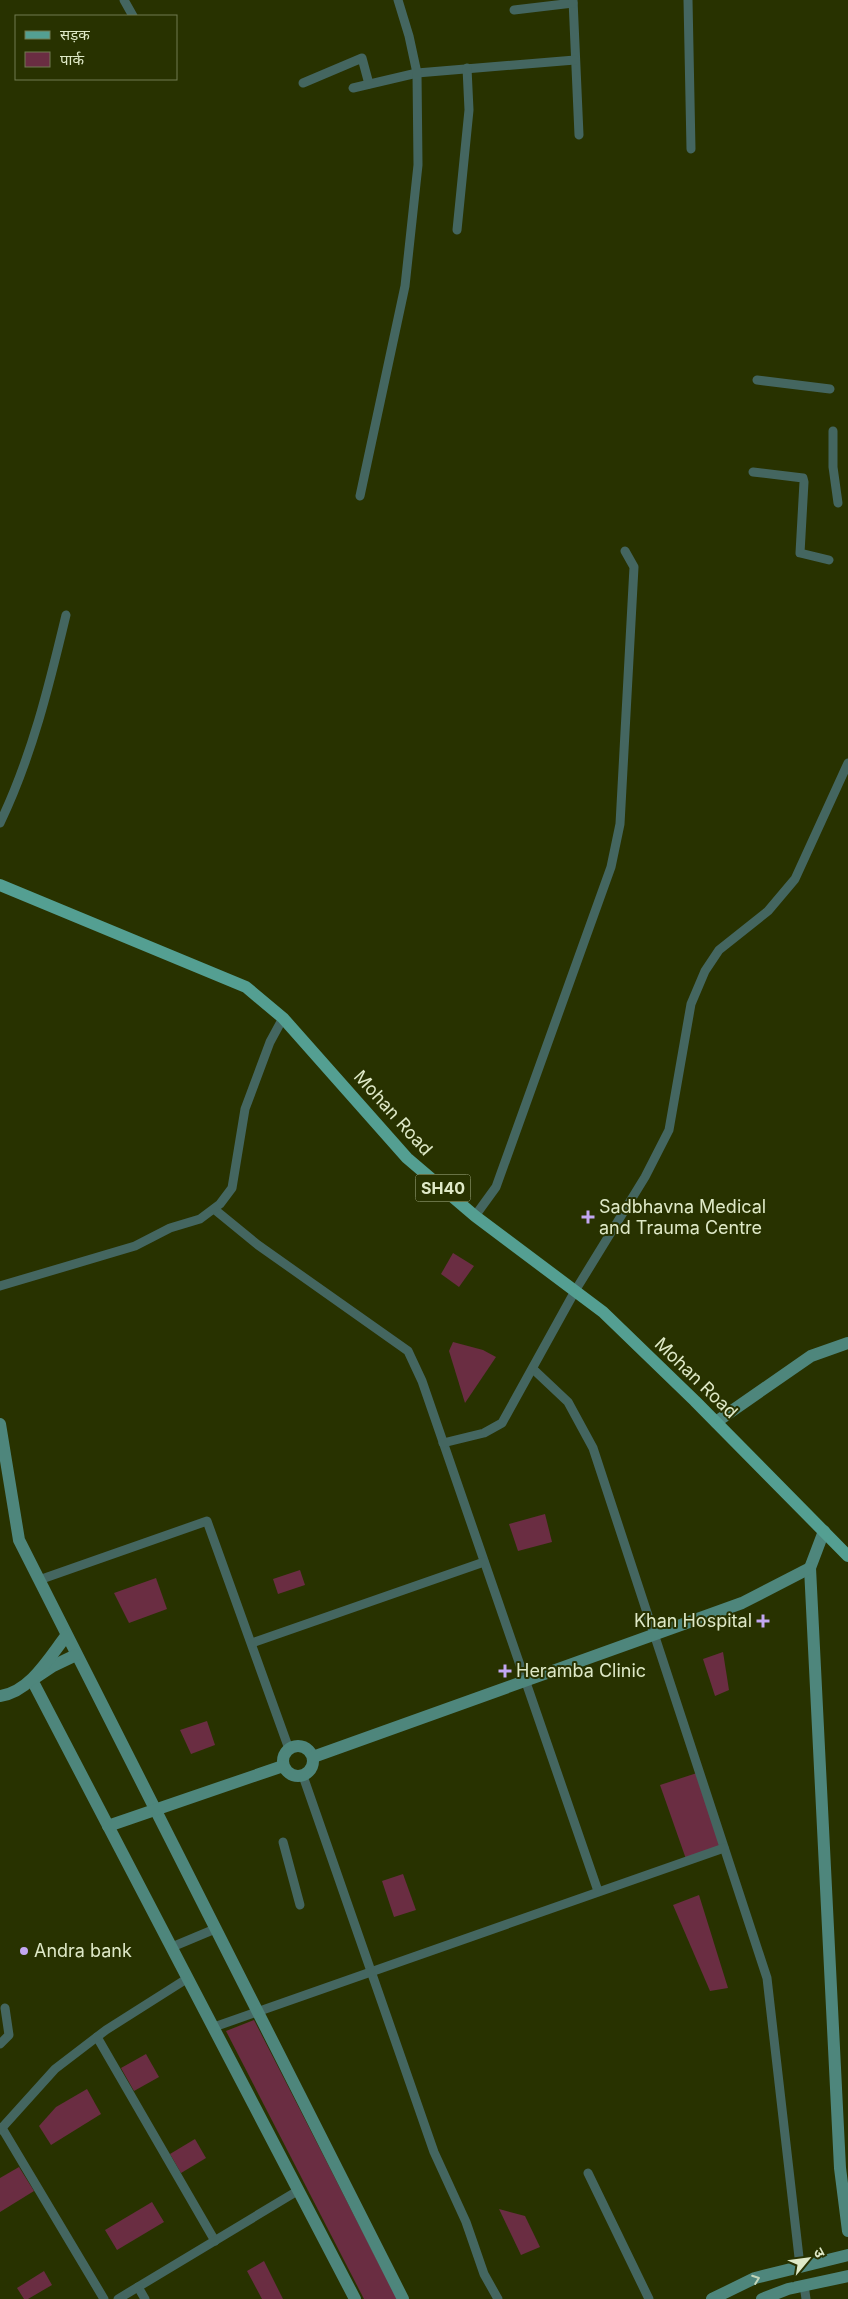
<svg xmlns="http://www.w3.org/2000/svg" width="848" height="2299" font-family="Inter,'Noto Sans Devanagari',sans-serif">
<style>
.green{fill:#6a2d42}
.lines{fill:none;stroke-linecap:round;stroke-linejoin:round}
.street{stroke:#446660;stroke-width:9}
.secondary{stroke:#4e867c;stroke-width:12}
.primary{stroke:#549f92;stroke-width:12}
.oneway{stroke:#c2d5b8}
.poi-dot{fill:#c3a7f2;stroke:#283200;stroke-width:2}
.labels{text-anchor:middle;stroke-width:4;stroke-linejoin:round;paint-order:stroke}
.shield{fill:#283200;stroke:#a8b28b;stroke-width:1}
.shield-label{font-size:16px;font-weight:bold;fill:#dfe9c7}
.street-label{font-size:18px;fill:#dfe9c7;stroke:#283200}
.poi-label{font-size:18px;fill:#dfe9c7;stroke:#283200;text-anchor:start}
</style>
<rect width="100%" height="100%" fill="#283200"/>
<g class="green">
<polygon points="453,1253 474,1266 459,1287 441,1274"/>
<polygon points="453,1342 483,1350 496,1357 465,1403 449,1351"/>
<polygon points="545,1514 552,1542 518,1551 509,1524"/>
<polygon points="300,1570 305,1585 278,1594 273,1579"/>
<polygon points="156,1578 167,1609 129,1623 114,1593"/>
<polygon points="723,1652 729,1690 715,1696 703,1659"/>
<polygon points="207,1721 215,1745 191,1754 180,1730"/>
<polygon points="697,1773 722,1846 686,1859 660,1785"/>
<polygon points="403,1874 416,1910 394,1917 382,1881"/>
<polygon points="699,1895 728,1988 710,1991 673,1905"/>
<polygon points="254,2020 397,2299 364,2299 226,2031"/>
<polygon points="146,2054 159,2077 134,2091 121,2068"/>
<polygon points="87,2089 101,2114 51,2145 39,2126 56,2107"/>
<polygon points="195,2139 206,2158 181,2173 170,2154"/>
<polygon points="19,2167 34,2191 0,2212 0,2178"/>
<polygon points="152,2202 164,2222 117,2250 105,2230"/>
<polygon points="499,2209 525,2216 540,2247 521,2255"/>
<polygon points="264,2261 283,2299 262,2299 247,2271"/>
<polygon points="44,2271 52,2285 28,2299 24,2299 17,2288"/>
</g>
<g class="lines">
<g class="street">
<polyline points="124,0 133,16"/>
<polyline points="573,0 579,135"/>
<polyline points="688,0 691,149"/>
<polyline points="514,10 573,3"/>
<polyline points="303,83 362,58 369,84"/>
<polyline points="353,88 417,73 575,60"/>
<polyline points="457,230 469,110 467,68"/>
<polyline points="757,380 830,389"/>
<polyline points="833,431 833,467 838,503"/>
<polyline points="753,472 803,478 804,482 800,553 829,560"/>
<polyline points="360,496 405,286 418,165 417,73 409,36 398,0"/>
<path d="M0,823C32,756 49,686 66,615"/>
<polyline points="214,1209 258,1245 408,1351 422,1381 598,1891"/>
<polyline points="475,1216 496,1187 611,867 620,824 634,567 625,551"/>
<polyline points="0,1286 135,1246 170,1228 200,1219 220,1204 232,1188 245,1109 270,1042 283,1018"/>
<polyline points="533,1369 568,1402 593,1448 767,1978 800,2266"/>
<polyline points="443,1443 484,1433 502,1423 575,1291 645,1177 669,1130 691,1004 705,971 719,950 768,911 795,879 848,763"/>
<polyline points="39,1580 207,1521 289,1749"/>
<polyline points="252,1643 484,1562"/>
<polyline points="303,1776 434,2152 466,2222 484,2274 498,2299"/>
<polyline points="283,1842 300,1905"/>
<polyline points="172,1947 215,1929"/>
<polyline points="214,2027 724,1848"/>
<polyline points="97,2037 215,2241"/>
<polyline points="0,2044 9,2035 5,2008"/>
<polyline points="2,2128 104,2299"/>
<polyline points="0,2130 55,2069 106,2030 188,1978"/>
<polyline points="588,2173 649,2299"/>
<polyline points="804,2285 806,2299"/>
<polyline points="138,2287 145,2299"/>
<polyline points="118,2299 299,2190"/>
</g>
<g class="secondary">
<polyline points="716,1422 811,1356 848,1343"/>
<polyline points="0,1424 19,1540 403,2299"/>
<polyline points="824,1531 810,1568 840,2168 848,2231"/>
<polyline points="76,1655 53,1666 32,1680 355,2299"/>
<path d="M0,1696C30,1692 49,1658 66,1636"/>
<circle cx="298" cy="1761" r="15"/>
<polyline points="313,1757 742,1603 810,1568"/>
<polyline points="108,1826 283,1766"/>
<polyline points="712,2299 755,2278 848,2255"/>
<polyline points="762,2299 788,2289 848,2276"/>
</g>
<polyline class="primary" points="0,885 246,987 283,1018 407,1158 475,1216 603,1312 695,1401 848,1556"/>
</g>
<defs><path id="oneway-chevron" d="M-2-3.5L2.5 0L-2 3.5" fill="none" stroke-width="1.6" stroke-linecap="round" stroke-linejoin="round" transform="scale(1.25)"/></defs>
<use class="oneway" href="#oneway-chevron" transform="translate(756 2279) rotate(-20)"/>
<g class="poi-dot">
<path d="M585.5 1209.5h5v5h5v5h-5v5h-5v-5h-5v-5h5z"/>
<path d="M760.5 1613.5h5v5h5v5h-5v5h-5v-5h-5v-5h5z"/>
<path d="M502.5 1663.5h5v5h5v5h-5v5h-5v-5h-5v-5h5z"/>
<circle cx="24" cy="1951" r="5"/>
</g>
<g class="labels">
<rect class="shield" x="415.5" y="1174.5" width="55" height="27" rx="4"/>
<g class="shield-label">
<text x="443" y="1194">SH40</text>
</g>
<g class="street-label">
<text transform="translate(393 1113) rotate(48)" y="6">Mohan Road</text>
<text transform="translate(696 1378) rotate(44)" y="6">Mohan Road</text>
</g>
<g class="poi-label">
<text x="599" y="1213">Sadbhavna Medical<tspan x="599" dy="21">and Trauma Centre</tspan></text>
<text x="752" y="1627" text-anchor="end">Khan Hospital</text>
<text x="516" y="1677">Heramba Clinic</text>
<text x="34" y="1957">Andra bank</text>
</g>
</g>
<rect x="15" y="15" width="162" height="65" fill="#283200" stroke="#717b50"/>
<rect x="25" y="31" width="25" height="8" fill="#549f92" stroke="#717b50"/>
<text x="60" y="40" font-size="15" fill="#dfe9c7">सड़क</text>
<rect x="25" y="52" width="25" height="15" fill="#6a2d42" stroke="#717b50"/>
<text x="60" y="65" font-size="15" fill="#dfe9c7">पार्क</text>
<g transform="translate(808 2259) rotate(61)" stroke="#283200" stroke-width="4" paint-order="stroke">
<path d="M0-4L9 19L0 12L-9 19Z" fill="#dfe9c7"/>
<text y="-8" font-size="14" font-weight="bold" text-anchor="middle" fill="#dfe9c7">उ</text>
</g>
</svg>
